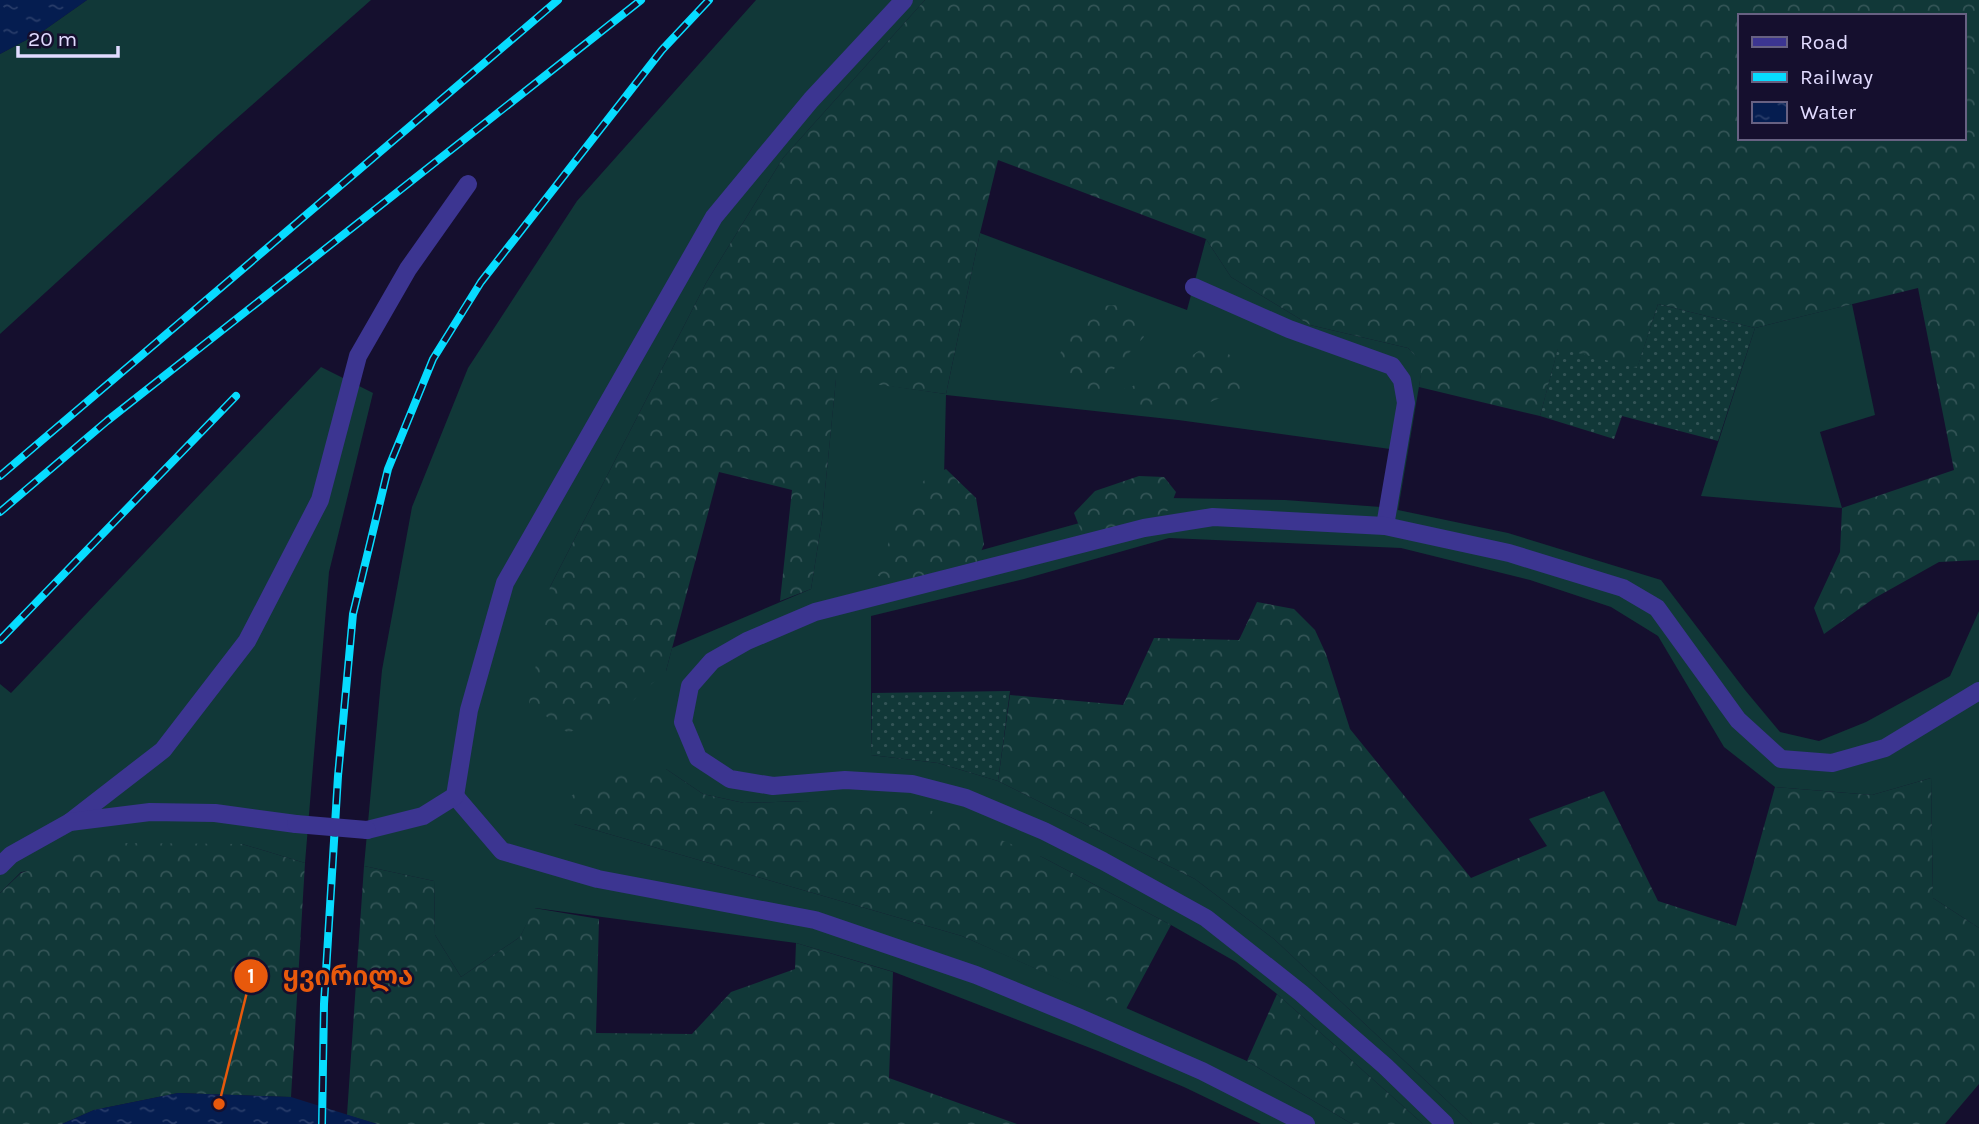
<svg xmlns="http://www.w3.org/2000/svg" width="1979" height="1124" font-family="Karla,'Noto Sans Georgian',sans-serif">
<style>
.grass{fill:#113838;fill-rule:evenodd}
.forest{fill:url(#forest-crowns);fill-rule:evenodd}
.garden{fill:url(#garden-dots)}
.water{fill:url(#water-ripples)}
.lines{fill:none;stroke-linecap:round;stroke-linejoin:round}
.minor{stroke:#3c3591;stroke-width:18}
.tertiary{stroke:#3c3591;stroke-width:18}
.rail-casing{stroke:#07dcff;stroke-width:8}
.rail{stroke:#150f2e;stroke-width:5;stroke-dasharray:16;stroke-linecap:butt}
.tertiary-bridge{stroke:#3c3591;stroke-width:18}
.leader{fill:none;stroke:#e8590c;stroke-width:2.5}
.callout-dot{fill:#e8590c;stroke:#150f2e;stroke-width:2.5}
.mark-label{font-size:21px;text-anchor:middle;font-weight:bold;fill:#fff}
.callout-label{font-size:26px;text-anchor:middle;font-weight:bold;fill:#e8590c;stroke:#150f2e;stroke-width:5;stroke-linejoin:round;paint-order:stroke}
</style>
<defs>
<pattern id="forest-crowns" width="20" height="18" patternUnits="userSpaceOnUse" patternTransform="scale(1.75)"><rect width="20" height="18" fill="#113838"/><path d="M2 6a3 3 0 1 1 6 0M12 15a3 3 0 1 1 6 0" fill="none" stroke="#335456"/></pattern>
<pattern id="garden-dots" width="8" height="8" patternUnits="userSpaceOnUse" patternTransform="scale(1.75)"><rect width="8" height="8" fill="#113838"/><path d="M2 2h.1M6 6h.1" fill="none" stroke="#335456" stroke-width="1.8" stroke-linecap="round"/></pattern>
<pattern id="water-ripples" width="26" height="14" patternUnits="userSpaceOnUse" patternTransform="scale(1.75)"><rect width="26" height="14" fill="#051d50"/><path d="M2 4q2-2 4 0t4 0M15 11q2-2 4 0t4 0" fill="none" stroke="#293d6a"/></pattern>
</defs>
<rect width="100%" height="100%" fill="#150f2e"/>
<g class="grass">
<polygon points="87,0 371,0 219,134 0,334 0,54 43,31"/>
<path d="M756,0H925L783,158L706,283L550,587L666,671L672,648L811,589L822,520L836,378L946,394L980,233L1187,310L1206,239L1231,277L1310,325L1408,348L1423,363L1398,510L1508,533L1661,580L1745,690L1780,732L1819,741L1866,722L1950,676L1979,611V928L1933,898L1931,778L1872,795L1775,787L1724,747L1658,636L1611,607L1530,580L1401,548L1169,538L1024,579L871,616V755L938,763L998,781L1195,879L1274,939L1472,1124H1423L1277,994L1236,962L1171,925L1042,857L805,801L744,803L703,794L666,769L574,824L962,936L1247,1061L1352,1124H1261L1184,1087L1098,1051L894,972L796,943L535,908L520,937L461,977L435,935L434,881L364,866L382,670L412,507L468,368L577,201ZM946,395L1178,420L1390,449L1381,507L1285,500L1170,498L942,561Z"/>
<polygon points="1852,304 1875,415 1820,432 1842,508 1701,496 1755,328"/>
<polygon points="321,367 373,393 329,572 305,863 242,844 21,872 0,893 0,684 11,693"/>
</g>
<g class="forest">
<path d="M925,0H1979V560L1939,562L1873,599L1824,634L1814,608L1840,552L1842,508L1954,470L1918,288L1755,328L1658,304L1637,369L1558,349L1540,416L1419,387L1422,363L1408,348L1310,325L1231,277L1206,239L998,160L980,233L946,394L836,379L822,520L811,589L780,601L792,490L719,472L666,671L628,705L568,733L529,703L550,587L706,283L783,158ZM1739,16H1963V138H1739Z"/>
<polygon points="1123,305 1144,337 1112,371 1107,392 1080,393 1058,363 1067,327 1090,306"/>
<polygon points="1208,344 1242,361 1244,388 1208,403 1133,409 1121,390 1165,375"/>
<polygon points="946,469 976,498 984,544 975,567 910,585 875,575 902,511 925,479"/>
<path d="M1139,476L1164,477L1176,492L1169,510C1140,525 1113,530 1081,531L1074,513L1095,491Z"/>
<polygon points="1257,602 1294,609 1315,630 1326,654 1350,729 1471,878 1547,846 1529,819 1604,791 1658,901 1736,926 1775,787 1872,795 1931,778 1933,898 1979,928 1979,1084 1945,1124 1472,1124 1274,939 1195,879 998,781 1010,695 1123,705 1154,638 1239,640"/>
<polygon points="630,769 666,769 703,794 744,803 805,801 927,809 1042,857 1171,925 1126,1009 962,936 574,824 568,797"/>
<polygon points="113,843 242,844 305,863 291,1097 178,1093 94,1110 62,1124 0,1124 0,893 21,873"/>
<polygon points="364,866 434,881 435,935 461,977 520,937 534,908 599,919 596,1033 692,1034 731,992 795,969 796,943 893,972 889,1078 1017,1124 377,1124 347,1115"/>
<polygon points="1277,994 1423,1124 1352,1124 1247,1061"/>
</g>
<g class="garden">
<polygon points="1658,304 1755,328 1718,441 1622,416 1614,439 1540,416 1558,348 1637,368"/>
<polygon points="1010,691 998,781 938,763 871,755 872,693"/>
</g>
<g class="water">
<polygon points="0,0 87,0 43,31 0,54"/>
<polygon points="178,1093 291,1097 377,1124 62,1124 94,1110"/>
</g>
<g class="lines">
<g class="minor">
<polyline points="1194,287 1289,329 1392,366 1402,380 1406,403 1385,526"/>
<polyline points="455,796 502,851 598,879 815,920 976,975 1078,1017 1202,1071 1306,1124"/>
<polyline points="70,822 163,750 247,641 320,500 358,356 408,269 468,184"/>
<polyline points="1445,1124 1385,1066 1301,993 1206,918 1103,861 1044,831 966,798 912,784 845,780 773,786 730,779 698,758 683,722 690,686 712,661 747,641 815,612 1144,528 1213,517 1385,526 1509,553 1623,588 1657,608 1738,720 1781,759 1832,763 1885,748 1979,691"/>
</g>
<g class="tertiary">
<polyline points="367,830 423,816 455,796 469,710 505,583 714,217 811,100 904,0"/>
<polyline points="0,866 11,855 70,822 150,812 215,813 296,824"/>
</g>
<defs>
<g id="rail">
<polyline points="0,476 558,0"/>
<polyline points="0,512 107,421 641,0"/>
<polyline points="0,640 236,396"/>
<polyline points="322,1124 324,1004 338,776 353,614 388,469 433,359 481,282 662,50 709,0"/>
</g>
</defs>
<use href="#rail" class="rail-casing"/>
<use href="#rail" class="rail"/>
<polyline class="tertiary-bridge" points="296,824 367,830"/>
</g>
<path class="leader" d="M219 1104L251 976"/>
<g class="callout-dot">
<circle cx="219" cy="1104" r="7"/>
<circle cx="251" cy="976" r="18"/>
</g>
<g class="mark-label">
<text x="251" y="983">1</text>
</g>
<g class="callout-label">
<text x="348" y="985">ყვირილა</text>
</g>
<rect x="1738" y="14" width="228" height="126" fill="#150f2e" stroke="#676182" stroke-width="2"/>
<rect x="1752" y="37" width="35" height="10" fill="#3c3591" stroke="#676182" stroke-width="2"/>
<text x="1800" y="49" font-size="21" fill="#e1dbff">Road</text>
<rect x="1752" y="72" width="35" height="10" fill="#07dcff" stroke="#676182" stroke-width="2"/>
<text x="1800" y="84" font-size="21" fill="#e1dbff">Railway</text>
<rect x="1752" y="102" width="35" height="21" fill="url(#water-ripples)" stroke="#676182" stroke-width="2"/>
<text x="1800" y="119" font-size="21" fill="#e1dbff">Water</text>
<path d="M18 46v10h100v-10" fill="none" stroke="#e1dbff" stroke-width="3.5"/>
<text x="28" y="46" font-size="21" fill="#e1dbff" stroke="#150f2e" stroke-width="5" paint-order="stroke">20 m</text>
</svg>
